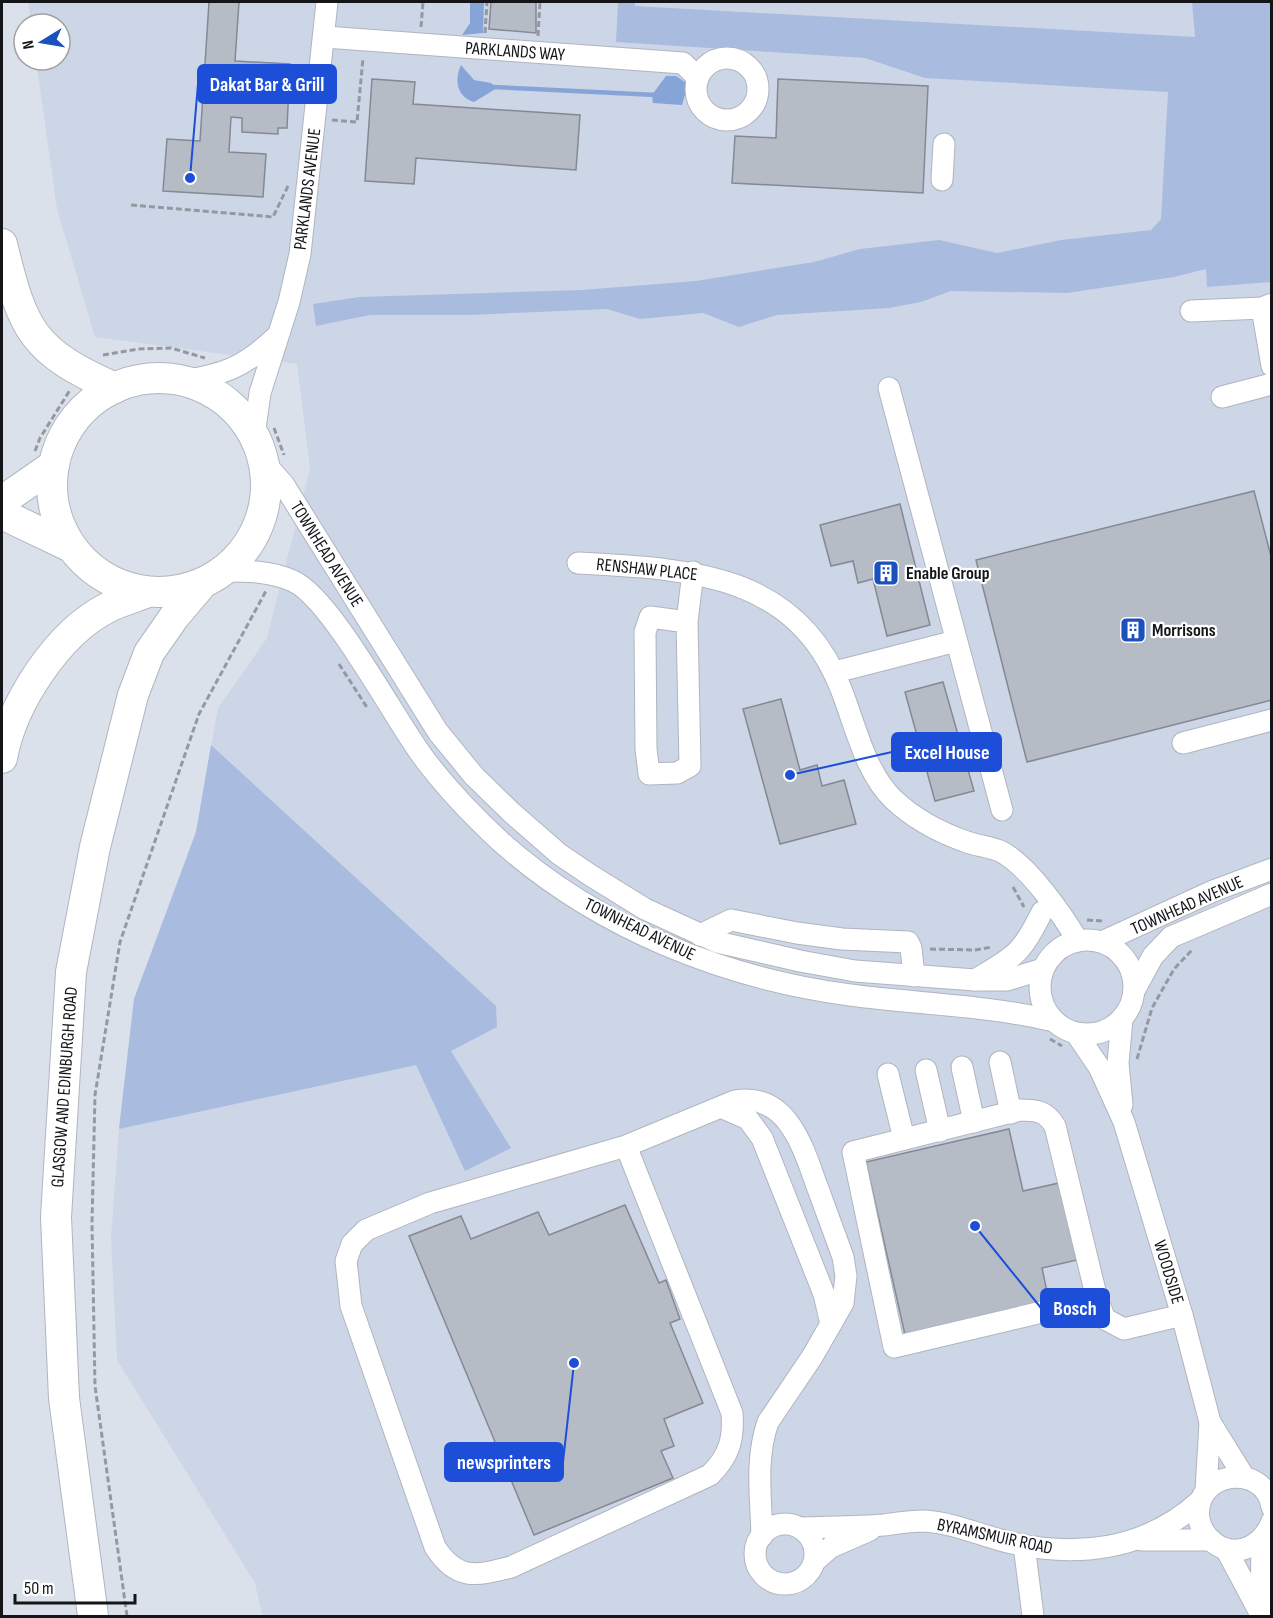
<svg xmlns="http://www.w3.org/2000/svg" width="1273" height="1618" font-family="'Sofia Sans Condensed',sans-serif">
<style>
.built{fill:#ccd6e7}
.green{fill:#a9bcdf}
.water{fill:#87a4d9}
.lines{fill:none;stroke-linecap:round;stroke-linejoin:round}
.stream{stroke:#87a4d9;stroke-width:4.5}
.building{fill:#b6bcc6;stroke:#848993;stroke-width:1.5}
.minor-casing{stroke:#b0b5bf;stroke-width:23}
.highway-casing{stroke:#b0b5bf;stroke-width:32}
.path{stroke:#9499a1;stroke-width:3;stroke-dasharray:6 3;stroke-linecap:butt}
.minor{stroke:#fff;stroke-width:21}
.highway{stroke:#fff;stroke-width:30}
.labels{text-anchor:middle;stroke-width:4.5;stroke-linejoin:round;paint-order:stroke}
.street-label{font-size:18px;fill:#131519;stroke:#fff}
.poi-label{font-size:18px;font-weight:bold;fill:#131519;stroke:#fff;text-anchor:start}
.leader{fill:none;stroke:#1d4ed8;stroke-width:2}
.callout-dot{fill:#1d4ed8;stroke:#fff;stroke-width:2}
.callout{fill:#1d4ed8;stroke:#1d4ed8;stroke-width:2}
.callout-label{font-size:20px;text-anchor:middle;font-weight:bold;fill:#fff}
</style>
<rect width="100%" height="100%" fill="#dbe1eb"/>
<polygon class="built" points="28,2 1271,2 1271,1616 262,1616 255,1583 117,1360 111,1237 119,1129 134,999 196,832 218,708 267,638 310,469 297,364 95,337 57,209 36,60 60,60 60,24 31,24"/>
<g class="green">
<polygon points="618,2 635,2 635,6 1195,37 1192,2 1271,2 1271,282 1207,287 1206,269 1174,277 1067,293 951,291 921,302 889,308 777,315 739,327 703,313 640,319 607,309 471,315 370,315 316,326 313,304 359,297 581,290 696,281 814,262 860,249 939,240 997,253 1061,240 1151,230 1161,219 1168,92 925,78 865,58 616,42"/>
<polygon points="211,745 496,1006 497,1027 451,1051 511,1148 465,1171 416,1065 119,1129 134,999 196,832"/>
</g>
<g class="water">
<polygon points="470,2 484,2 483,33 462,35 470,23"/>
<path d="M461,65L474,80L491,83L497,88L474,102C457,97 454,80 461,65Z"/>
<polygon points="666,76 676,76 685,82 685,95 682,105 653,103 652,95"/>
</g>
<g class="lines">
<polyline class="stream" points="493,87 656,95"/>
</g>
<g class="building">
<polygon points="209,2 239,2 235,61 290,64 287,128 278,128 278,134 242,132 242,118 231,117 229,152 266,154 263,197 163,191 167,139 200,141"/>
<polygon points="491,2 536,2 536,33 489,29"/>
<polygon points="372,79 415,82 413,104 580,115 576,170 416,158 414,184 365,181"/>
<polygon points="778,79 928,86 923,193 732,183 735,136 776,138"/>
<polygon points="1254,491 1272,560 1272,700 1027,762 976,560"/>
<polygon points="900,504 930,625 887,636 873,579 858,583 853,561 831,566 820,525"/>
<polygon points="943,682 974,791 935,801 905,692"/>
<polygon points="781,699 800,770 817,765 822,786 844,780 856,824 780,844 743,709"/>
<polygon points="1009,1129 1023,1191 1059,1183 1077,1260 1042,1268 1050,1306 906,1339 866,1162"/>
<polygon points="625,1205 659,1283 666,1280 680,1319 670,1323 703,1403 664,1419 674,1446 661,1451 673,1478 534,1535 409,1236 461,1216 471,1239 538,1212 549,1235"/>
</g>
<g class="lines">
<defs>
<g id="minor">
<polyline points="325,37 683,63 698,78"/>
<circle cx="727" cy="89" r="31"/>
<polyline points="942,180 944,144"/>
<polyline points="1262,308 1272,366"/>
<polyline points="1191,311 1262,308 1272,304"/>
<path d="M183,381C225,374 244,367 275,338"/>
<polyline points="889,388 1002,810"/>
<polyline points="1222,397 1272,384"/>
<polyline points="254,436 260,393 289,302 300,254 327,2"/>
<polyline points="263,461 284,485 438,732 474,776 512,813 559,854 590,875 645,909 717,942 800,961 855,971 975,980 1007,980 1043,969"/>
<path d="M578,563C685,569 795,571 841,689C855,724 865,772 893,799C913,818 941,833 967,842C978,846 992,847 1002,852C1029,867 1062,914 1078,941"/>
<path d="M224,571C247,571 271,571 293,581C331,598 394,718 423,757C446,788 473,816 501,842C598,928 723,978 850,995C918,1004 987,1005 1054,1021"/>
<polyline points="687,622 650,617 645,632 646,749 649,774 677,773 690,766 687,622 693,572"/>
<polyline points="835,672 956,641"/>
<polyline points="1183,743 1272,720"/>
<polyline points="700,935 731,920 797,933 842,939 908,942 911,948 914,976"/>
<circle cx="1087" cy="987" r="47"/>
<polyline points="1102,942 1213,891 1272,869"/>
<path d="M975,980C1015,956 1021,955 1042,912"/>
<polyline points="1134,991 1153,956 1171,937 1272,894"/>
<polyline points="1122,1019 1118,1063 1122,1105"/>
<polyline points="1076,1033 1099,1067 1124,1122 1182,1315 1210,1422 1244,1477"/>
<polyline points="1000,1062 1011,1113"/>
<polyline points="962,1067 974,1122"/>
<polyline points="926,1070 940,1131"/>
<polyline points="888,1074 904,1139"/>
<polyline points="723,1108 748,1119 762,1138 824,1294 831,1324"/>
<path d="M626,1146L732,1413C734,1440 729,1456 710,1475L511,1567C476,1576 457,1581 435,1547L351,1306L346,1261L352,1244L366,1230L430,1203L626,1146L735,1101C788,1092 803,1148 817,1186C826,1210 834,1233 843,1257L846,1276L843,1303L812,1357L768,1422C755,1459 761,1498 762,1536"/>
<path d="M1097,1299L894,1347L853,1152L1020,1110C1037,1110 1046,1111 1055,1126L1097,1299L1105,1319L1124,1329L1182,1315"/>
<polyline points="1206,1491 1210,1422"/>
<path d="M1272,1507C1264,1460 1192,1472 1199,1519C1201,1530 1208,1539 1217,1545C1240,1559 1264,1543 1272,1521"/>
<circle cx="785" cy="1554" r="30"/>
<path d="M801,1528C829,1527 856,1527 884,1525C897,1523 911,1521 925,1521C953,1523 977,1534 1004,1541C1074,1559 1146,1551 1201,1500"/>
<polyline points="1142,1540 1211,1540"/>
<polyline points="1024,1545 1033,1616"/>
<polyline points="1226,1549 1259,1611"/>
<polyline points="814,1562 831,1547 870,1530"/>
<polyline points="1261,1616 1262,1539"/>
</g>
<g id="highway">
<path d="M2,244C23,331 32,351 115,388"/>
<circle cx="159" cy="485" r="107"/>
<polyline points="2,501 54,465"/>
<polyline points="2,514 71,547"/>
<path d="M2,758C12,703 58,632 109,607C121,601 136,597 148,592"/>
<polyline points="93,1616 64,1398 56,1217 71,972 95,847 133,695 149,653 174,617 202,584"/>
</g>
</defs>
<use href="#minor" class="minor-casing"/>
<use href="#highway" class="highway-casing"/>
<g class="path">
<polyline points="421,27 423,2"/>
<polyline points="485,33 487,2"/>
<polyline points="538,36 540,2"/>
<polyline points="332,120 357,122 363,58"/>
<polyline points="131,205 273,217 288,186"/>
<polyline points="103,355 138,349 171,348 205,358"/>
<polyline points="274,428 284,455"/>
<polyline points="35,451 40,438 70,390"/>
<polyline points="339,664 368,709"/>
<polyline points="1013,887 1024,907"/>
<polyline points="1087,920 1102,921"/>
<polyline points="930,949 975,950 992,947"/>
<polyline points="1050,1039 1062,1046"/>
<polyline points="1137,1059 1152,1008 1174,969 1192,950"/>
<polyline points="127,1616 95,1386 92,1223 95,1095 120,942 199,714 266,591"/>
</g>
<use href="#minor" class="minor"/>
<use href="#highway" class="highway"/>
</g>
<defs>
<symbol id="building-square" viewBox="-11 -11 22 22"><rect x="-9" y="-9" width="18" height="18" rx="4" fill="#1a51bd" stroke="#fff"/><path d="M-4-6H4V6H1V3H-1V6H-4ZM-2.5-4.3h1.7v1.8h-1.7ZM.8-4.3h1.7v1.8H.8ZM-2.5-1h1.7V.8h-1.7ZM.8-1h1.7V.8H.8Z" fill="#fff"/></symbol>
</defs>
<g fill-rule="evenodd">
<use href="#building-square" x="871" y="558" width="30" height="30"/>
<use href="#building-square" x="1118" y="615" width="30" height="30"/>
</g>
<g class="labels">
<g class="street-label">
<text transform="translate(515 51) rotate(4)" y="6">PARKLANDS WAY</text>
<text transform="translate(307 189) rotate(-83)" y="6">PARKLANDS AVENUE</text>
<text transform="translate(327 554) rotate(58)" y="6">TOWNHEAD AVENUE</text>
<text transform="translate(647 569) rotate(6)" y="6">RENSHAW PLACE</text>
<text transform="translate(1187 905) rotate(-24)" y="6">TOWNHEAD AVENUE</text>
<text transform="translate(640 929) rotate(26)" y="6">TOWNHEAD AVENUE</text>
<text transform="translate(64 1087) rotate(-86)" y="6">GLASGOW AND EDINBURGH ROAD</text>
<text transform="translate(1169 1272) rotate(73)" y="6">WOODSIDE</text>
<text transform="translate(995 1536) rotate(12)" y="6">BYRAMSMUIR ROAD</text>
</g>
<g class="poi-label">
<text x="906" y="579">Enable Group</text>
<text x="1152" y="636">Morrisons</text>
</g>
</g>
<path class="leader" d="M190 178L198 84M790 775L892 752M975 1226L1041 1308M574 1363L563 1462"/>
<g class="callout-dot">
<circle cx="190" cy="178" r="6"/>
<circle cx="790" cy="775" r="6"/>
<circle cx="975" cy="1226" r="6"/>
<circle cx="574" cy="1363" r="6"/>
</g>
<g class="callout">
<rect x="198" y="65" width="138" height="38" rx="6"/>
<rect x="892" y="733" width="109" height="38" rx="6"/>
<rect x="1041" y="1289" width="68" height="38" rx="6"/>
<rect x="445" y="1443" width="118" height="38" rx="6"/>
</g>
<g class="callout-label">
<text x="267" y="91">Dakat Bar &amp; Grill</text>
<text x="947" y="759">Excel House</text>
<text x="1075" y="1315">Bosch</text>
<text x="504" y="1469">newsprinters</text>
</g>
<rect width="1273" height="1618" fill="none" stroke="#131519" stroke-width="6"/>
<g transform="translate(42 42) rotate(259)"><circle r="28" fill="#ffffff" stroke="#a1a1a3" stroke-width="1.5"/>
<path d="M0-4.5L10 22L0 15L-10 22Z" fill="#1a51bd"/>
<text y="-9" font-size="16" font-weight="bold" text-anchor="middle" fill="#131519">N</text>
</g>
<path d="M15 1594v9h120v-9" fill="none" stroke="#131519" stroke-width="3"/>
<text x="24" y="1594" font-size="18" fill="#131519" stroke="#ffffff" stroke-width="4.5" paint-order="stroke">50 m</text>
</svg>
